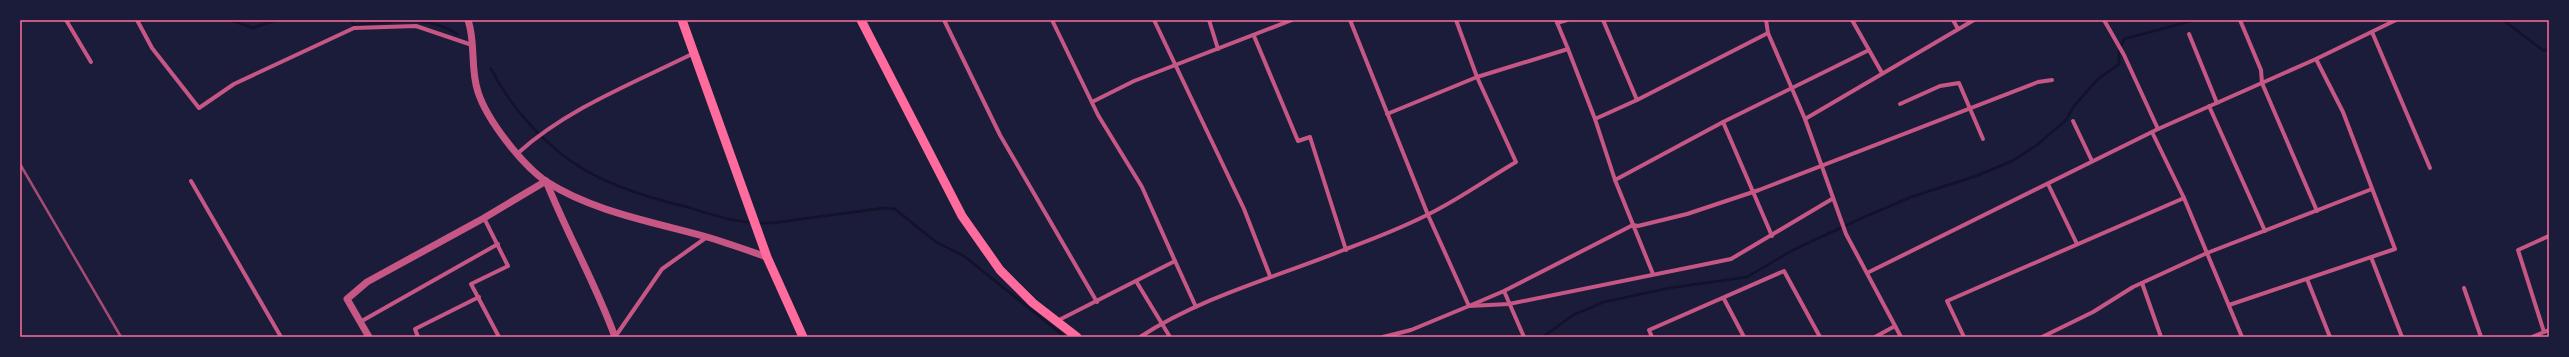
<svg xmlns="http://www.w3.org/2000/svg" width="2569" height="357" font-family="'DM Sans',sans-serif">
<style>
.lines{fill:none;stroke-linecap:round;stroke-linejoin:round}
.stream{stroke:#12122b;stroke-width:2.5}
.minor{stroke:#c65784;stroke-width:4}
.tertiary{stroke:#c65784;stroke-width:7}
.primary{stroke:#ff6b9d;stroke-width:9}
.trunk{stroke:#ff6b9d;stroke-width:9}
.rail{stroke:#a44b75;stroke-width:2.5}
.neatline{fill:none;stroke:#ff6b9d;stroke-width:1.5}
</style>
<rect width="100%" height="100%" fill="#1b1b3a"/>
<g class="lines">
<g class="stream">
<polyline points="230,20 253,28 277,20"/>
<path d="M351,20L354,25C388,23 427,13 457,34"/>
<polyline points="2503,20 2544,51 2549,47"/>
<path d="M491,69C514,113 555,157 600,178C627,191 658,200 687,207C707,213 729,221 749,222"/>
<polyline points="760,223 772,223 884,208 895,209 936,242 964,256 1065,337"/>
<polyline points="1543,337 1573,315 1604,302 1669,288 1747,277 1793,250 1862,218 1911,197 1976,176 2012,161 2037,145 2066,120 2074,106 2098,79 2119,64 2119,51 2124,39 2195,20"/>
</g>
<g class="minor">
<polyline points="66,20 91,62"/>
<polyline points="137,20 152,48 199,108 234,84 354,28 416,26 472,45"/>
<polyline points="944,20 1000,135 1097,302"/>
<polyline points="1052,20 1098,115 1142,187 1175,261 1057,321"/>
<polyline points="1154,20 1244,209 1270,276"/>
<polyline points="1209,20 1218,49"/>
<polyline points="1350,20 1428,215 1469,306 1504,291 1633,225 1638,226 1687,214 1759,190 2038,82 2052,80"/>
<polyline points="1603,20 1637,100"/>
<polyline points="1766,20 1768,33 1805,119 1846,234 1901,337"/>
<polyline points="1852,20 1882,73"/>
<polyline points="1953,20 1958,29"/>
<polyline points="2104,20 2124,55 2158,129"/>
<polyline points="2240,20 2261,70 2262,83 2317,211"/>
<polyline points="1557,23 1567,20"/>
<polyline points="2372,32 2430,168"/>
<polyline points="2189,34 2217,103"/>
<polyline points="1254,36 1298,141 1310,137 1346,250"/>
<polyline points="1568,49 1595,119 1615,180"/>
<polyline points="1092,102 1134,81 1292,20"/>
<polyline points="1900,104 1940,86 1959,83 1983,139"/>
<polyline points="2209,106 2265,231"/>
<polyline points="1387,114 1477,77 1568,49 1556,20"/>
<polyline points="1595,119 1637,100 1768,33"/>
<polyline points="1805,119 1974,20"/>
<polyline points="2073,121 2092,161"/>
<polyline points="1723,122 1772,236"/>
<polyline points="2152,132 2184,198 2242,337"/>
<path d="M518,153C568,108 634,83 694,53"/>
<polyline points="191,181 281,337"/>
<polyline points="2048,184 2077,244"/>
<polyline points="484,218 508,266 471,284 499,337"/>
<polyline points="2371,257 2402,337"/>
<polyline points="1175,261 1196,307"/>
<polyline points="1869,272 2158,129 2316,59 2396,20"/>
<polyline points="1653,274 1615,180 1723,122 1869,50"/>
<polyline points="2307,279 2330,337"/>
<polyline points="1136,281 1170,337"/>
<polyline points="2142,283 2161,337"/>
<polyline points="2464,288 2481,337"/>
<polyline points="1504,291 1524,337"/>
<polyline points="1724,299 1744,337"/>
<polyline points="2229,305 2395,249 2343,112 2316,59"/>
<polyline points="360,322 498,244"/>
<polyline points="2544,332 2518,250 2549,236"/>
<polyline points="418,337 415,329 479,297"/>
<polyline points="615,337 662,269 707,237"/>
<path d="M1140,337C1203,296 1277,277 1346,249C1373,239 1401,228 1427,215C1458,200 1487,179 1516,162L1477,77L1456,20"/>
<polyline points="1383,337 1411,330 1469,306 1509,304 1731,259 1832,199"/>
<polyline points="1652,337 1649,330 1784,271 1820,337"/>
<polyline points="1875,337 1895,326"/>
<polyline points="1964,337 1947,301 2184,198"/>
<polyline points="2042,337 2093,312 2133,287 2207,253 2372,189"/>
<polyline points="2532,337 2549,330"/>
</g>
<g class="tertiary">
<path d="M468,20C476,43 470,69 478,92C487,120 522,165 547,182C594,212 654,222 707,237C727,243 747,250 767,257"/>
<path d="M369,337L347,299L367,282L484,218L546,181C567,234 596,284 615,337"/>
</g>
<polyline class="primary" points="682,20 767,257 803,337"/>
<polyline class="trunk" points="861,20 962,216 1000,270 1033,303 1077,337"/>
<polyline class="rail" points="20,164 121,337"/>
</g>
<rect width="2569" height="357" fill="none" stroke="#1b1b3a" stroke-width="42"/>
<rect x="21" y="21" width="2527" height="315" class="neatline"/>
</svg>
